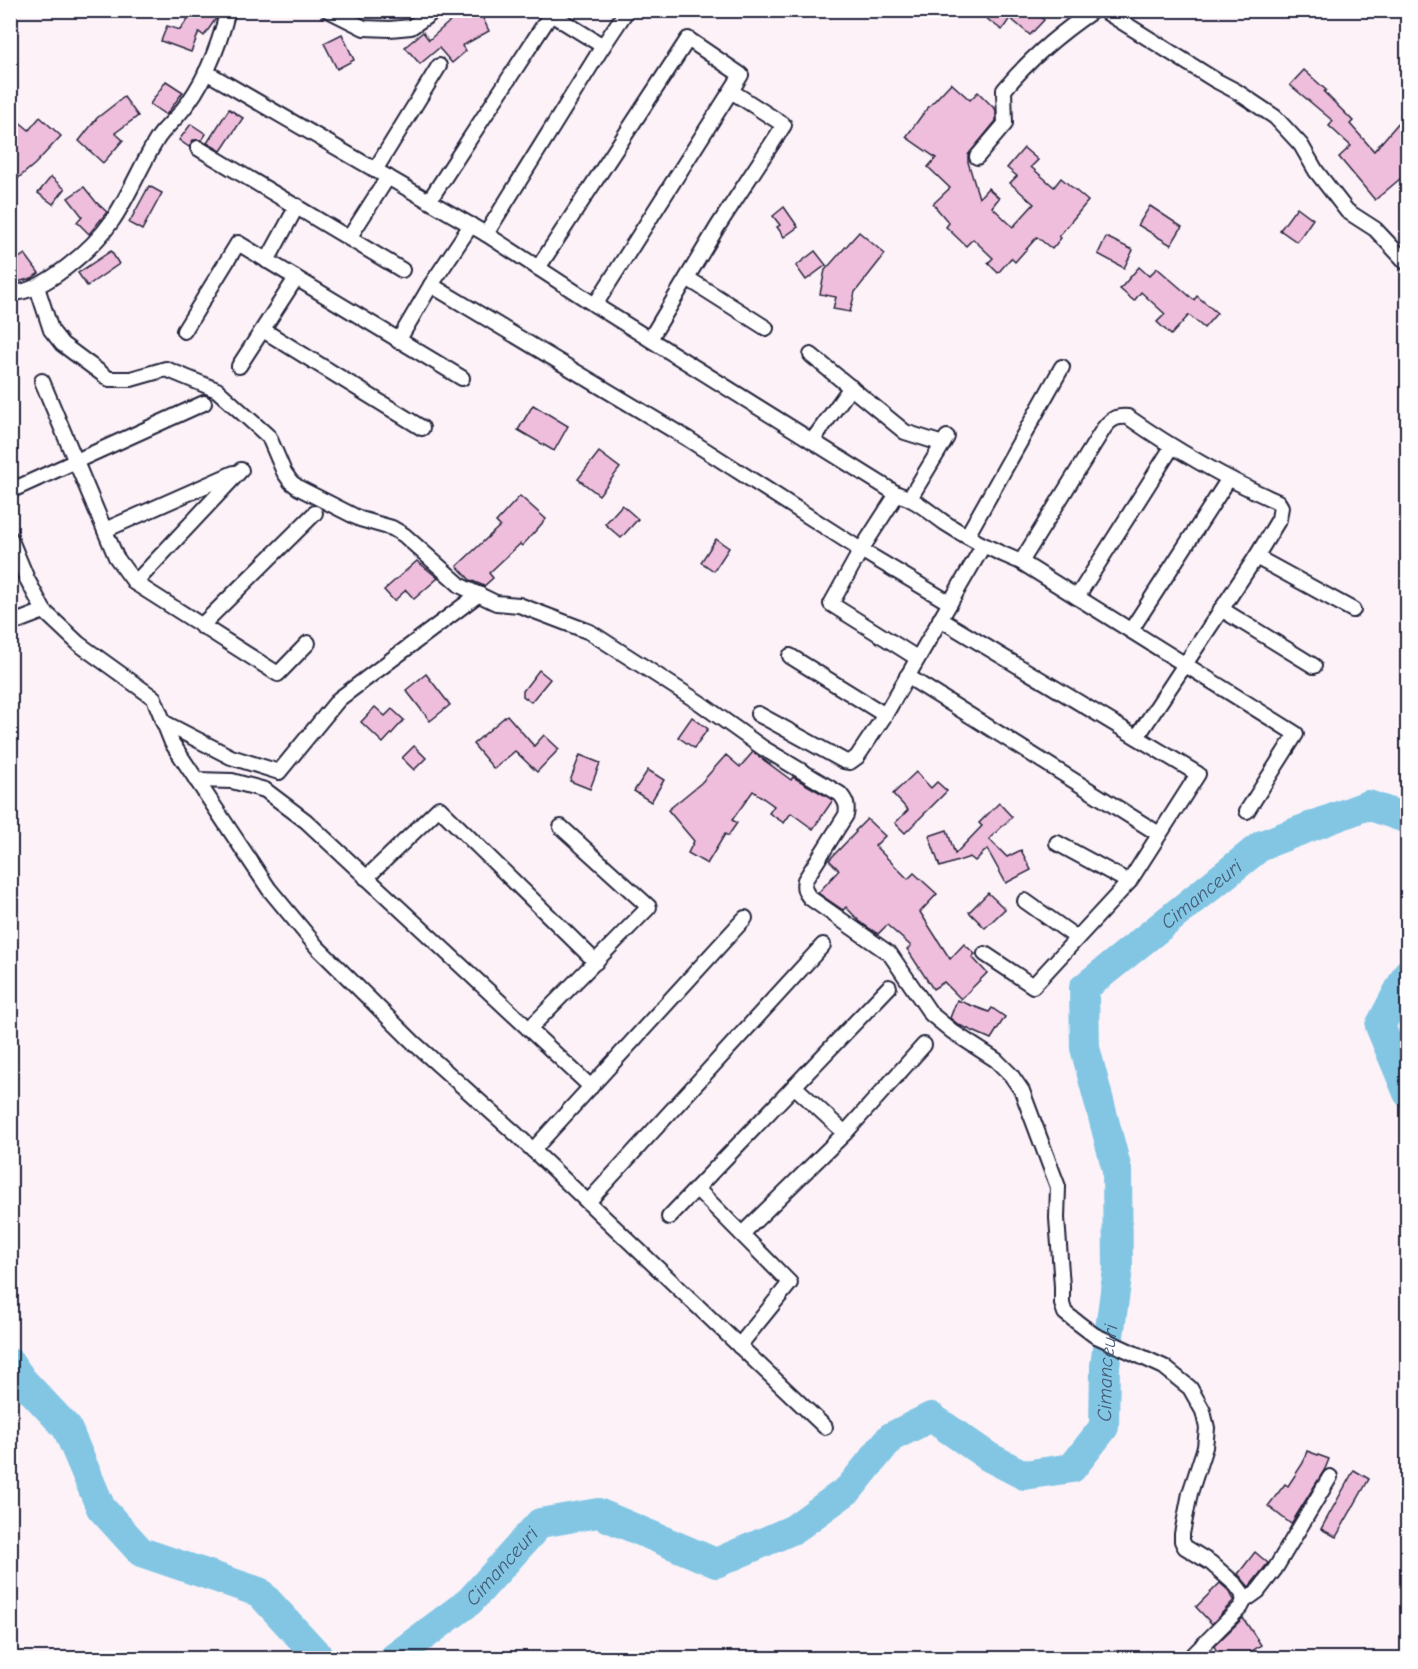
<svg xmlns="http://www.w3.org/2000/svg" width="1418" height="1669" font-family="'Comic Neue',sans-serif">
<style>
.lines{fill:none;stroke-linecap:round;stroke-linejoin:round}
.river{stroke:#83c6e4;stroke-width:30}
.building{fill:#f0bedd;stroke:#22223b;stroke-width:1.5}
.minor-casing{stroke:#22223b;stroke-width:18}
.minor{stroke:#fff;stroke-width:14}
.labels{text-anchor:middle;stroke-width:5;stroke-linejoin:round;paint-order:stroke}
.water-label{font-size:20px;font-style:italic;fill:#445b76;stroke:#fff}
</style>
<rect width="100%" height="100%" fill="#fcf2f8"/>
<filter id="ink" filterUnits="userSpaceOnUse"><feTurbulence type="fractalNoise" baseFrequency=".0167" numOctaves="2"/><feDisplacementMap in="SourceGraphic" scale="12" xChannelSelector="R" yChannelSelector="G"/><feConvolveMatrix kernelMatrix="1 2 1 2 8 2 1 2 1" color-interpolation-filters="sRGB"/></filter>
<g filter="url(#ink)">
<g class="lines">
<g class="river">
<polyline points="1408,973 1380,1026 1408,1093"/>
<polyline points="10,1363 22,1380 67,1428 101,1508 141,1552 259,1592 320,1658"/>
<path id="s1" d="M394,1658L470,1601L540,1523L598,1513L716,1563L794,1529L849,1489L891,1437L931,1417L989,1457L1024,1475L1072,1468L1104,1427L1105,1366L1118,1269L1117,1170L1085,1048L1084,988L1262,845L1368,805L1408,819"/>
</g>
</g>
<g class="building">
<polygon points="194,10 219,10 217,17 204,36 199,32 191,52 161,41 167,26 180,30"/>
<polygon points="465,10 479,10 489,31 462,46 466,51 452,63 439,48 420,64 405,47 423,32 429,40 457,15"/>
<polygon points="975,10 1033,10 1044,20 1030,35 1010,18 1002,30"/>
<polygon points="342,34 354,60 337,69 324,43"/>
<polygon points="1304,70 1326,90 1324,92 1353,121 1350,124 1374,151 1407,113 1407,160 1404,164 1407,169 1407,173 1375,200 1339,157 1351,146 1329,126 1333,121 1290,85"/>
<polygon points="166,81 183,92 166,115 150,104"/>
<polygon points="951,83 970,100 978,92 996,110 996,121 968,155 968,162 979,198 988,188 999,198 992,207 1013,227 1034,204 1010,183 1017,176 1007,168 1024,148 1038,160 1031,167 1054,187 1061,178 1088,201 1059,236 1061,238 1052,249 1037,237 1015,262 1011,258 998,273 988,263 993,258 973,239 966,246 946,227 949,223 933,204 950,188 928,167 936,158 906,137 925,111"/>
<polygon points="124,97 138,116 115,133 123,140 103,163 79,141 97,118"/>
<polygon points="229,109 243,118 221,151 207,143"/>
<polygon points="40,117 61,136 35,164 10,185 11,128 17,120 29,130"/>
<polygon points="191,124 206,134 202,140 193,140 189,147 179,140"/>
<polygon points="51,177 65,189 53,204 38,193"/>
<polygon points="149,186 162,193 142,230 129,223"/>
<polygon points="84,187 96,202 107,212 89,234 77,222 82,216 68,198"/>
<polygon points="1150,206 1182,227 1171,245 1138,225"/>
<polygon points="784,207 798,227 784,237 777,227 780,225 773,216"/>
<polygon points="1297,207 1313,219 1297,242 1280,230"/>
<polygon points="859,232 885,254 855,292 850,312 833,309 836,297 820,294 825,270"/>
<polygon points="1106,237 1133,250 1124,268 1098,254"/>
<polygon points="111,251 119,264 87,286 78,273"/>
<polygon points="815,251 826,265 806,280 796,266"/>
<polygon points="25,254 39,273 32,278 10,284 10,264"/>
<polygon points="1139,267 1149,276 1157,268 1194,300 1197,296 1217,313 1204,328 1189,315 1171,335 1157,322 1165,314 1141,292 1134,301 1120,289"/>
<polygon points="533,405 568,426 554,451 518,430"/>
<polygon points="599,452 620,468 599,495 578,479"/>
<polygon points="520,496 546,519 522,546 520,544 489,573 493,578 484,586 470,580 457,566 500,526 496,522"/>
<polygon points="622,505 638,519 621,538 605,524"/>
<polygon points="716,539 729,548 714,571 701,562"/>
<polygon points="417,561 438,578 414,599 406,590 394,601 384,590"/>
<polygon points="539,670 550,679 531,702 523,696 523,691"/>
<polygon points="426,674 450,705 430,721 406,690"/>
<polygon points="375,707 385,716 392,709 404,720 383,743 361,722"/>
<polygon points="507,715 534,746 544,735 559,749 537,772 515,751 494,769 473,744"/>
<polygon points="692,717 708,729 694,748 678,737"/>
<polygon points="414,746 426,758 414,770 402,758"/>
<polygon points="753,752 791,780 793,777 833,800 813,829 791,813 784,823 769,813 774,806 753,791 732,820 737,823 728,836 725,834 707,864 688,853 694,841 668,810 701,783 726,755 740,767"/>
<polygon points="580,755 600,763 590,789 570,781"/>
<polygon points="648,770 664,780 651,802 634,791"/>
<polygon points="916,772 931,788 937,782 947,791 905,833 895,823 908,810 893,794"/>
<polygon points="999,803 1012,817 989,839 1007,857 1021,850 1031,870 1006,883 987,849 975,861 970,857 940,867 929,836 947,830 955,854 982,826 979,823"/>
<polygon points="867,819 885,836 875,846 908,879 914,873 937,894 920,912 950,959 964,944 975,954 972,957 987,973 961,999 944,982 933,989 907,949 911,946 887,925 878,934 861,923 846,907 843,910 818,893 839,870 829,860 856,832 855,831"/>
<polygon points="988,893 1005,909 985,928 969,912"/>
<polygon points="957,1000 989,1012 992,1008 1005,1017 991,1039 959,1025 950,1018"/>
<polygon points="1307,1451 1329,1459 1325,1469 1291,1524 1268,1506 1285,1484 1288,1486 1303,1463"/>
<polygon points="1354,1470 1369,1479 1336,1537 1321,1529"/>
<polygon points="1255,1552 1268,1563 1249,1587 1238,1574"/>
<polygon points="1220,1583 1229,1591 1234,1600 1212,1624 1196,1607"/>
<polygon points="1243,1618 1261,1645 1240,1659 1221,1659 1214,1646"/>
</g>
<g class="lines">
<defs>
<g id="minor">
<polyline points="328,10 364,28 390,29 411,27 436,10"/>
<polyline points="1103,10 1215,80 1236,91 1275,117 1301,145 1316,171 1347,211 1375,229 1408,264"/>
<polyline points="603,46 627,10"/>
<path d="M206,72L486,234L595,305L897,494C916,499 929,512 945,523C969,539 994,551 1021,562L1296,734L1247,811"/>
<polyline points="198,148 402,270"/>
<path d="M977,157L1005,124L1004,90C1030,58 1060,33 1094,10"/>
<polyline points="375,170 439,66"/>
<polyline points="429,201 551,14 603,46 486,234"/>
<polyline points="349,238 388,177"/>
<polyline points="267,261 297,206"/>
<polyline points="538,268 688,39 741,75 595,305"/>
<polyline points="687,278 766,328"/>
<polyline points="431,285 688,439 861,550 950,603"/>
<path d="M37,287L51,330L62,344L109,379H131L166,369L217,390L269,437L284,472L291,482L299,488L360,519L392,528L404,535L461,586L496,603L519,605L590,632L700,703L763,748L840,794C846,801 848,806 846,815L805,880C803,888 805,892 810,898L890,954L931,1014L953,1032L996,1060L1011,1075L1022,1091L1058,1187L1057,1218L1062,1286V1304L1065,1313L1094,1335L1164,1367L1190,1388L1203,1411L1207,1428L1205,1447L1190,1493L1182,1534V1541L1185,1547L1211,1563L1236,1585L1242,1593L1244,1601"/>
<path d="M10,293C43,294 94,247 112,221C129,196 140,167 156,141C162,130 172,123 180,113C204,85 219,46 228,10"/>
<polyline points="263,330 422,428"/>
<polyline points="184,331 238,243 462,378"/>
<polyline points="650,339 718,226 784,125 731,91"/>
<polyline points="398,341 431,285 471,225"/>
<polyline points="811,355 905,432 943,444"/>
<polyline points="239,366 296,278"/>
<polyline points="42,381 116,557 135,583 278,674 308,643"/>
<polyline points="812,441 851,387"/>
<polyline points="10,491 204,403"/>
<polyline points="897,494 861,550 831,604 917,658"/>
<polyline points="910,498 947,437"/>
<polyline points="105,530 234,473"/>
<polyline points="967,536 1062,367"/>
<polyline points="10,538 27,579 44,611 79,644 154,698 172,743 269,889 317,947 414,1043 516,1134 825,1427"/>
<polyline points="1256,557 1353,610"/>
<path d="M1021,562L1104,428C1111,419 1116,416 1128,417C1178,452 1222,477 1278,502L1281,507L1279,519L1256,557L1137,737"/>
<polyline points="135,583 241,470"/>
<polyline points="1077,597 1172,447"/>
<polyline points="1221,609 1314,666"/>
<polyline points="940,619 1198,774 1129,882 1033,986 985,954"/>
<polyline points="10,624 44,611"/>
<polyline points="201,626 315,513"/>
<polyline points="1131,630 1228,480"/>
<polyline points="790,656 885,715"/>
<polyline points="907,676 1159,834"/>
<polyline points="758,714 844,761 850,762 857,757 885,715 983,546"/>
<polyline points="163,722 231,757 279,772 339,699 479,594"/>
<polyline points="196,780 232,781 265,790 306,821 591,1087"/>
<polyline points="1057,843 1129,882"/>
<polyline points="366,878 439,808 596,962"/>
<polyline points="1025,901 1077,938"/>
<polyline points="529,1029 649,907 561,827"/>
<polyline points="794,1086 845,1133"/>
<polyline points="533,1150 745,918"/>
<polyline points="697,1189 790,1283 739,1346"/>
<polyline points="588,1202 823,945"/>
<polyline points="669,1217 889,987"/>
<polyline points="742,1234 845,1133 924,1045"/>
<polyline points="1190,1658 1241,1607 1244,1601 1258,1591 1275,1569 1330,1477"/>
</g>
</defs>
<use href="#minor" class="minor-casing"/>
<use href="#minor" class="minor"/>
</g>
</g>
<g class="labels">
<g class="water-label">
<text dy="7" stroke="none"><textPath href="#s1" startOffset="1456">Cimanceuri</textPath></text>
<text dy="7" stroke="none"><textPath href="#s1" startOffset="916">Cimanceuri</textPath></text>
<text dy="7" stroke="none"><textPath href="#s1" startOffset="142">Cimanceuri</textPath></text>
</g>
</g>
<rect width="1418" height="1669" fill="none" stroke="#fff" stroke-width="36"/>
<rect x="18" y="18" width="1382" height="1633" fill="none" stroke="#22223b" stroke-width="2" filter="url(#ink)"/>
</svg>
